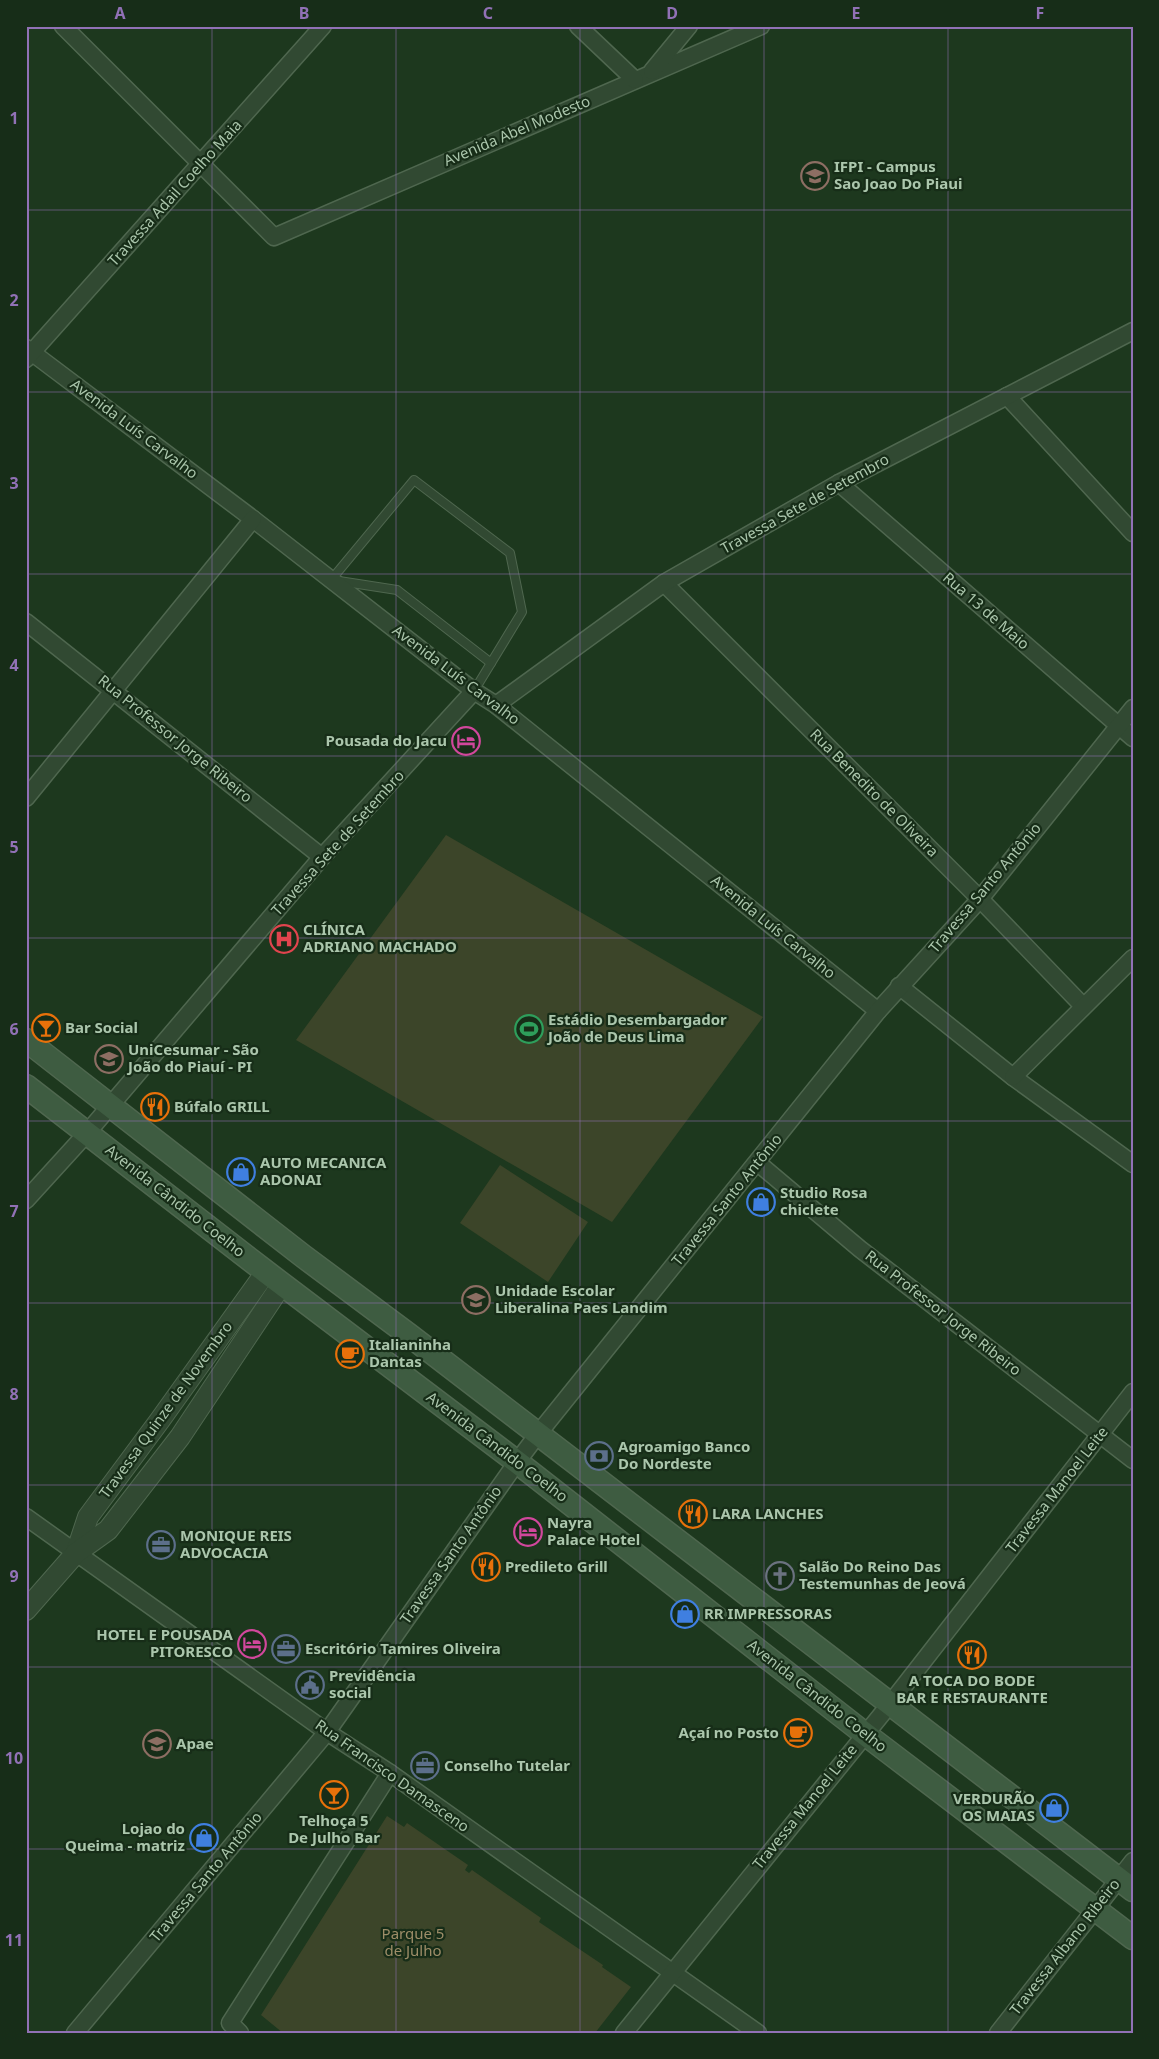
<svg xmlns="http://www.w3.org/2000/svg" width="1159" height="2059" font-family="'Noto Sans',sans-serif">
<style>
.green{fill:#3c4529}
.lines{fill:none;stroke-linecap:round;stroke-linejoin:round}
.service-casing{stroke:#4f674f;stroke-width:10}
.minor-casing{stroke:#4f674f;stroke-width:19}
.tertiary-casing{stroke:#4f674f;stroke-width:22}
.secondary-casing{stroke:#4f674f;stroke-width:25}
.service{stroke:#314932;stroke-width:8}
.minor{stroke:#314932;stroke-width:16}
.tertiary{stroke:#314932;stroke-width:20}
.secondary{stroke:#3e5c41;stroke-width:22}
.grid{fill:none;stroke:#9171b6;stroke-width:1;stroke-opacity:0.55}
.labels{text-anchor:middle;stroke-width:4.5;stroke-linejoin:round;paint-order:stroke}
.street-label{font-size:15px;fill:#abc6ac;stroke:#172d18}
.poi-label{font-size:15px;font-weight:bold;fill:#abc6ac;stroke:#172d18;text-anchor:start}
.park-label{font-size:15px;fill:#9d8d68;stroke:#172d18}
.neatline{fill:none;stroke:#9171b6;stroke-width:2}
.grid-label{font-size:16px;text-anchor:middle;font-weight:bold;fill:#9171b6}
</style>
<rect width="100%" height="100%" fill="#1d381e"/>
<g class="green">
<polygon points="446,835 763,1017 612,1222 296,1040"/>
<polygon points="500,1165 588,1222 548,1282 460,1223"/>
<polygon points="387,1816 404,1827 407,1823 468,1865 465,1870 469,1873 472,1870 541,1918 539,1922 603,1965 602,1967 631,1987 595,2033 283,2033 261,2015"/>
</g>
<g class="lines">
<defs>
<g id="service">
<polyline points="331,580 414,480 510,553 522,612 474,691"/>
<polyline points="339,581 397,590 491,663"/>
</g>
<g id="minor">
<polyline points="63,26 274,237 761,26"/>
<polyline points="578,26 635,80"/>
<polyline points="652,71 689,26"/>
<polyline points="26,348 253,519 474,691 496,705 878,1011"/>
<polyline points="26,359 323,26"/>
<polyline points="1007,396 1133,533"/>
<polyline points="839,483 1133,738"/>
<polyline points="664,583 980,899 1083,1006"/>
<polyline points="26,622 322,857"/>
<polyline points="496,705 664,583 839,483 1133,331"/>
<polyline points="26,798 253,519"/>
<polyline points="899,986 1013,1077 1133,1164"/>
<polyline points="1013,1077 1133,958"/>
<polyline points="758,1163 860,1249 1133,1460"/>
<polyline points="26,1200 87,1133 322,857 474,691"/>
<polyline points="26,1517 327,1732 390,1773 758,2033"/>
<polyline points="75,2033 327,1732 517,1462 538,1434 878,1011 980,899 1133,708"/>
<polyline points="240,2033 230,2023 390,1773"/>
<polyline points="624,2033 890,1704 1133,1392"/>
<polyline points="998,2033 1133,1861"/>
</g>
<g id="tertiary">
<polyline points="76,1553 88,1517 160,1420 266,1272"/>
<polyline points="26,1610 76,1553 108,1530 180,1437 282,1284"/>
</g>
<g id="secondary">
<polyline points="26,1040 303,1256 409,1335 1133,1890"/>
<polyline points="26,1086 266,1272 517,1462 865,1734 1133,1938"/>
</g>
</defs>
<use href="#service" class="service-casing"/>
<use href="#minor" class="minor-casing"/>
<use href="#tertiary" class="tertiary-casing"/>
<use href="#secondary" class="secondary-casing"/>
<use href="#service" class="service"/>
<use href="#minor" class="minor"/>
<use href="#tertiary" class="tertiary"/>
<use href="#secondary" class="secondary"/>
</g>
<path class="grid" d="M212,26V2033M396,26V2033M580,26V2033M764,26V2033M948,26V2033M26,210H1133M26,392H1133M26,574H1133M26,756H1133M26,938H1133M26,1121H1133M26,1303H1133M26,1485H1133M26,1667H1133M26,1849H1133"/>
<defs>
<symbol id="university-ring" viewBox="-11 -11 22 22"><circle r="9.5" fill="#172d18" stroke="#8d6e63" stroke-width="1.5"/><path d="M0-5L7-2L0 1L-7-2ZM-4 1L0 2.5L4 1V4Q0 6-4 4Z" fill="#8d6e63"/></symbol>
<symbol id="hotel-ring" viewBox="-11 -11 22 22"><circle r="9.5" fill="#172d18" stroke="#d1479c" stroke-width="1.5"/><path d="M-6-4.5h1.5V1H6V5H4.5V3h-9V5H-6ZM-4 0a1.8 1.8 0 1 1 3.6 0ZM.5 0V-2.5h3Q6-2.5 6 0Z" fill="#d1479c"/></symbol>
<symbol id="hospital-ring" viewBox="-11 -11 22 22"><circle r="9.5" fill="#172d18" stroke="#e0444e" stroke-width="1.5"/><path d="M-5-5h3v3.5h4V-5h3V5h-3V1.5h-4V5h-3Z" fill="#e0444e"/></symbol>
<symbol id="bar-ring" viewBox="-11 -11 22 22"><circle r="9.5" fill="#172d18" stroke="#e8710a" stroke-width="1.5"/><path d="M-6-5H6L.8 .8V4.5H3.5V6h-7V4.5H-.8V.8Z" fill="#e8710a"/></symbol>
<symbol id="stadium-ring" viewBox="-11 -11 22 22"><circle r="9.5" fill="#172d18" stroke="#2e9e5b" stroke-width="1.5"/><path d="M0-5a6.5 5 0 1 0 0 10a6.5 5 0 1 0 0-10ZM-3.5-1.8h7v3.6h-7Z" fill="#2e9e5b"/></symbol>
<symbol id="restaurant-ring" viewBox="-11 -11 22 22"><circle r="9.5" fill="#172d18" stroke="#e8710a" stroke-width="1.5"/><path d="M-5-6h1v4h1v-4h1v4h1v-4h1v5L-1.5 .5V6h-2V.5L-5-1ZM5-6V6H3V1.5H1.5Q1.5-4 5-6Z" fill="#e8710a"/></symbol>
<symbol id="shop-ring" viewBox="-11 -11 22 22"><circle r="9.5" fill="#172d18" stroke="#3f7fe0" stroke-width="1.5"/><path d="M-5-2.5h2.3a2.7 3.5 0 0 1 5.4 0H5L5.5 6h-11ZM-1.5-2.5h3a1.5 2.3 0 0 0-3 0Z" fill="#3f7fe0"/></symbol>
<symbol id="school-ring" viewBox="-11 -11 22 22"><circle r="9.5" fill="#172d18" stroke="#8d6e63" stroke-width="1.5"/><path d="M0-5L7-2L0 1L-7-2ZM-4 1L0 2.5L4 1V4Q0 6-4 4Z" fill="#8d6e63"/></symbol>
<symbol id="cafe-ring" viewBox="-11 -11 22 22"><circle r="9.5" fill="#172d18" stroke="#e8710a" stroke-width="1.5"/><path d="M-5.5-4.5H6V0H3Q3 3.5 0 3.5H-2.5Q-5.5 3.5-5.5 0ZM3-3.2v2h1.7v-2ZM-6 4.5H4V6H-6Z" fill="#e8710a"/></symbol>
<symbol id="bank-ring" viewBox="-11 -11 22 22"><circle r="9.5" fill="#172d18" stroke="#5c6f8a" stroke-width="1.5"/><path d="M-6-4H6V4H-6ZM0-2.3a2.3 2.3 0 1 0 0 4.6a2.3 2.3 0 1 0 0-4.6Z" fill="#5c6f8a"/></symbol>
<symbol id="office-ring" viewBox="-11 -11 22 22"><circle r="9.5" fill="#172d18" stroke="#5c6f8a" stroke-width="1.5"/><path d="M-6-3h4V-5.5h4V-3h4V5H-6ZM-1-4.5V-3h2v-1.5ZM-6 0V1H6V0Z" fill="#5c6f8a"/></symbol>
<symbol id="church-ring" viewBox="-11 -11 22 22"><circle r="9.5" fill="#172d18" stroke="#6b7280" stroke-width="1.5"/><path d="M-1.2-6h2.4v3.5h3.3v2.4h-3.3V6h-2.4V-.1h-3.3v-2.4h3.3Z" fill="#6b7280"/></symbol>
<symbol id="civic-ring" viewBox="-11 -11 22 22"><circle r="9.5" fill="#172d18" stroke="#5c6f8a" stroke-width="1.5"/><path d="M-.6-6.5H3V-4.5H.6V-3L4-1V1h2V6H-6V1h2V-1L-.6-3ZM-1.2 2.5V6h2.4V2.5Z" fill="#5c6f8a"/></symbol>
</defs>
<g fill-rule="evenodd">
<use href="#university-ring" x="799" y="160" width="32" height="32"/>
<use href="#hotel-ring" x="450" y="725" width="32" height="32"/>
<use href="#hospital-ring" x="268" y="923" width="32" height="32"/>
<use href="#bar-ring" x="30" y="1012" width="32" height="32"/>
<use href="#stadium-ring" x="513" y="1013" width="32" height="32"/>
<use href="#university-ring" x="93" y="1043" width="32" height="32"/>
<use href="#restaurant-ring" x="139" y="1091" width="32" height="32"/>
<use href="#shop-ring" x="225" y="1156" width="32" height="32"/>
<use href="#shop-ring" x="745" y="1186" width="32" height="32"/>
<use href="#school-ring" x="460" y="1284" width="32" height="32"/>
<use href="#cafe-ring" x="334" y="1338" width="32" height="32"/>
<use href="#bank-ring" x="583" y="1440" width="32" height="32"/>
<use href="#restaurant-ring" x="677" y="1498" width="32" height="32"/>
<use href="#hotel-ring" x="512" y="1516" width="32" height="32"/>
<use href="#office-ring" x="145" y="1529" width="32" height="32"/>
<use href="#restaurant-ring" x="470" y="1551" width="32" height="32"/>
<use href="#church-ring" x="764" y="1560" width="32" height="32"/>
<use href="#shop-ring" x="669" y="1598" width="32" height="32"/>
<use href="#hotel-ring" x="236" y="1628" width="32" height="32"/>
<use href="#office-ring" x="270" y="1633" width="32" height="32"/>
<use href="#restaurant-ring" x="956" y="1639" width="32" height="32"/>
<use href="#civic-ring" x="294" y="1669" width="32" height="32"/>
<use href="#cafe-ring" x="782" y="1717" width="32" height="32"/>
<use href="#school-ring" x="141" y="1728" width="32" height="32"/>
<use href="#office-ring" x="409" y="1750" width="32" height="32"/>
<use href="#bar-ring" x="318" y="1779" width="32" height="32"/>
<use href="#shop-ring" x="1038" y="1792" width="32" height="32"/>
<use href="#shop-ring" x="188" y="1822" width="32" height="32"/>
</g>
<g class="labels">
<g class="street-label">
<text transform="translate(517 131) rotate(-23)" y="5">Avenida Abel Modesto</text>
<text transform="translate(175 193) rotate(-48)" y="5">Travessa Adail Coelho Maia</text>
<text transform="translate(134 429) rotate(37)" y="5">Avenida Luís Carvalho</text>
<text transform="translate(805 504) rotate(-29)" y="5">Travessa Sete de Setembro</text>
<text transform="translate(986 611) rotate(41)" y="5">Rua 13 de Maio</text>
<text transform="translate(456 675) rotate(37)" y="5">Avenida Luís Carvalho</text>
<text transform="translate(175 739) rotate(39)" y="5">Rua Professor Jorge Ribeiro</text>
<text transform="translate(874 793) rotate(45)" y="5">Rua Benedito de Oliveira</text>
<text transform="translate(338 843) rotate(-48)" y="5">Travessa Sete de Setembro</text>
<text transform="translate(985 888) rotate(-50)" y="5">Travessa Santo Antônio</text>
<text transform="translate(773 927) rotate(39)" y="5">Avenida Luís Carvalho</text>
<text transform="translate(727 1200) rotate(-51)" y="5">Travessa Santo Antônio</text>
<text transform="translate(175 1201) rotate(38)" y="5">Avenida Cândido Coelho</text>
<text transform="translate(943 1313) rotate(38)" y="5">Rua Professor Jorge Ribeiro</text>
<text transform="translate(166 1410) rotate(-54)" y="5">Travessa Quinze de Novembro</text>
<text transform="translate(497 1447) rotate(37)" y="5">Avenida Cândido Coelho</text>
<text transform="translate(1057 1490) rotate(-52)" y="5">Travessa Manoel Leite</text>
<text transform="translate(451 1555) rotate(-55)" y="5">Travessa Santo Antônio</text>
<text transform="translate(817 1696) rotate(38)" y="5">Avenida Cândido Coelho</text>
<text transform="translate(392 1776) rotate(35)" y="5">Rua Francisco Damasceno</text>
<text transform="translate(805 1807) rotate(-51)" y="5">Travessa Manoel Leite</text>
<text transform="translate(206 1877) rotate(-50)" y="5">Travessa Santo Antônio</text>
<text transform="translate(1065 1947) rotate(-52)" y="5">Travessa Albano Ribeiro</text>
</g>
<g class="poi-label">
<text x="834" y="172">IFPI - Campus<tspan x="834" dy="17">Sao Joao Do Piaui</tspan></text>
<text x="447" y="746" text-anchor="end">Pousada do Jacu</text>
<text x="303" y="935">CLÍNICA<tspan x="303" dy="17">ADRIANO MACHADO</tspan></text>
<text x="548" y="1025">Estádio Desembargador<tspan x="548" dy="17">João de Deus Lima</tspan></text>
<text x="65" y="1033">Bar Social</text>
<text x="128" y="1055">UniCesumar - São<tspan x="128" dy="17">João do Piauí - PI</tspan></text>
<text x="174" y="1112">Búfalo GRILL</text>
<text x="260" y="1168">AUTO MECANICA<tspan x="260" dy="17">ADONAI</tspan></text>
<text x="780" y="1198">Studio Rosa<tspan x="780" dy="17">chiclete</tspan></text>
<text x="495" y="1296">Unidade Escolar<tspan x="495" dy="17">Liberalina Paes Landim</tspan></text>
<text x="369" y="1350">Italianinha<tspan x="369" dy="17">Dantas</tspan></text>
<text x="618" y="1452">Agroamigo Banco<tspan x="618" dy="17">Do Nordeste</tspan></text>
<text x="712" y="1519">LARA LANCHES</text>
<text x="547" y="1528">Nayra<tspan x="547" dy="17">Palace Hotel</tspan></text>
<text x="180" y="1541">MONIQUE REIS<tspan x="180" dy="17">ADVOCACIA</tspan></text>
<text x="505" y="1572">Predileto Grill</text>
<text x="799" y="1572">Salão Do Reino Das<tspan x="799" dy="17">Testemunhas de Jeová</tspan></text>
<text x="704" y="1619">RR IMPRESSORAS</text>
<text x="233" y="1640" text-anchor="end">HOTEL E POUSADA<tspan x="233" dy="17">PITORESCO</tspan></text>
<text x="305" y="1654">Escritório Tamires Oliveira</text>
<text x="329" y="1681">Previdência<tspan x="329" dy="17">social</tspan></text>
<text x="972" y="1686" text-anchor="middle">A TOCA DO BODE<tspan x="972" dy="17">BAR E RESTAURANTE</tspan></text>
<text x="779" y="1738" text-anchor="end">Açaí no Posto</text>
<text x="176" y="1749">Apae</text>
<text x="444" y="1771">Conselho Tutelar</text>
<text x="1035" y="1804" text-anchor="end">VERDURÃO<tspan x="1035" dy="17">OS MAIAS</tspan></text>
<text x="334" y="1826" text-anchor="middle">Telhoça 5<tspan x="334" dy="17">De Julho Bar</tspan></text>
<text x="185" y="1834" text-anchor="end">Lojao do<tspan x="185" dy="17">Queima - matriz</tspan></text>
</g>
<g class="park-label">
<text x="413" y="1939">Parque 5<tspan x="413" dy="17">de Julho</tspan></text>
</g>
</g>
<rect width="1159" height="2059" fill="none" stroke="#172d18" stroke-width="55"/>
<rect x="28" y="28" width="1104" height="2004" class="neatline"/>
<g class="grid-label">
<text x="120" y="19">A</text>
<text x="304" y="19">B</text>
<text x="488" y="19">C</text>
<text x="672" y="19">D</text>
<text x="856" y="19">E</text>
<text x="1040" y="19">F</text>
<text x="14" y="124">1</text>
<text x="14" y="306">2</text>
<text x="14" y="489">3</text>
<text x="14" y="671">4</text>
<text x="14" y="853">5</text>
<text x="14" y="1035">6</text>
<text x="14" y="1217">7</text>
<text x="14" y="1400">8</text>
<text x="14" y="1582">9</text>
<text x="14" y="1764">10</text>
<text x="14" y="1946">11</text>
</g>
</svg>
